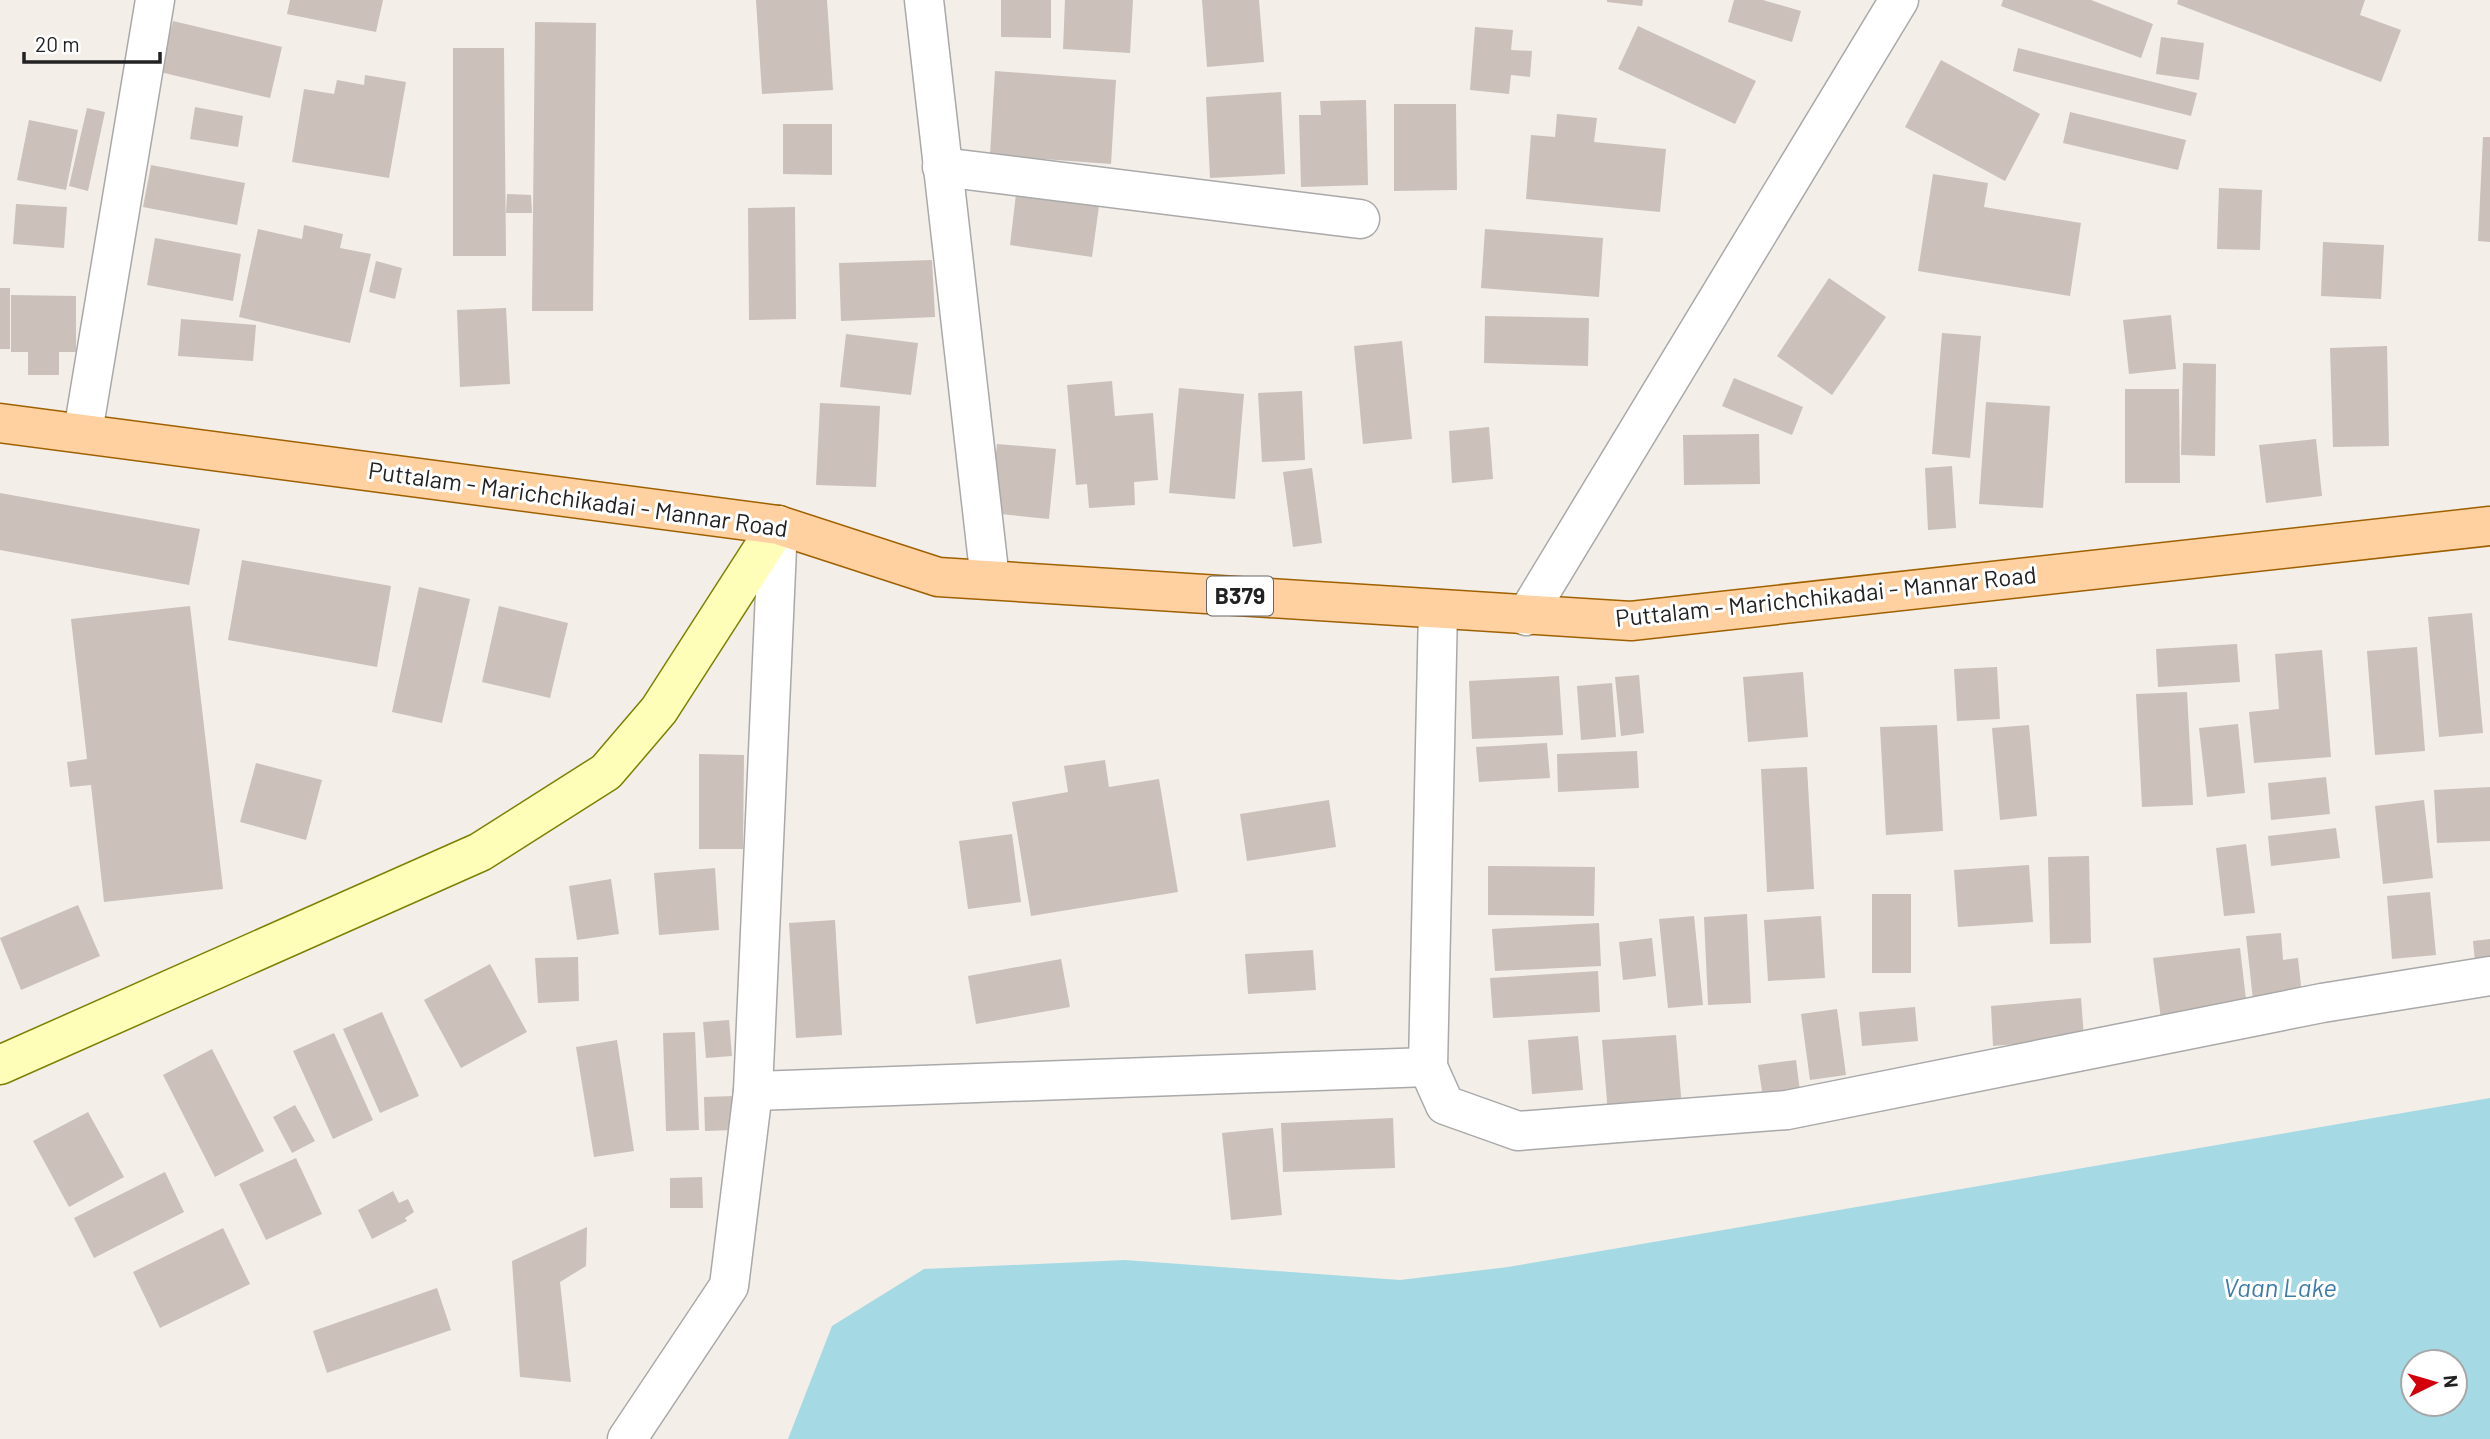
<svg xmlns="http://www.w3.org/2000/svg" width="2490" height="1439" font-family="Barlow,sans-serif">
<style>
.water{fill:#a5d9e4;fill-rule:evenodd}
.building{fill:#cbc0ba}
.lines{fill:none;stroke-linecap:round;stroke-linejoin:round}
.street-casing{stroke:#a9a9a9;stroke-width:41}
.secondary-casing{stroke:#7b8100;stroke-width:41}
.primary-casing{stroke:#9f6100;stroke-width:41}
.street{stroke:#fff;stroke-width:38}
.secondary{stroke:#fffeb9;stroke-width:38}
.primary{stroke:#ffd0a0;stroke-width:38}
.labels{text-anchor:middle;stroke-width:6;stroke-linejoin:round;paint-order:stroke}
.shield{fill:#fff;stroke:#646464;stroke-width:2}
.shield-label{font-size:23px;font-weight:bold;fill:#222}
.street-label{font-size:24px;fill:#222;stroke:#fff}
.water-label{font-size:26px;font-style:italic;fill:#3e7bab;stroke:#fff}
</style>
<rect width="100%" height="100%" fill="#f3eee8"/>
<path class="water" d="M2490,1098V1439H788L832,1326L924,1269L1125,1260L1400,1280L1508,1267ZM2413,1362H2455V1404H2413Z"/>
<g class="building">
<polygon points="290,0 383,0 376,32 287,14"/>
<polygon points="756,0 827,0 833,90 762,94"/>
<polygon points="1001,0 1051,0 1051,38 1001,37"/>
<polygon points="1065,0 1133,0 1130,53 1063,49"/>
<polygon points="1202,0 1259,0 1264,62 1207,67"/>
<polygon points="1607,0 1643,0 1642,6 1607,2"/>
<polygon points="1734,0 1763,0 1801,11 1792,42 1728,22"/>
<polygon points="2003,0 2091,0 2153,24 2141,58 2001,6"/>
<polygon points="2178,0 2365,0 2360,15 2401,30 2381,82 2177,4"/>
<polygon points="173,21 282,47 270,98 160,72"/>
<polygon points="535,22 596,23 593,311 532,311"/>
<polygon points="1638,26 1756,81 1735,124 1618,69"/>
<polygon points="1475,27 1513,30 1511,50 1532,51 1530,77 1511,75 1509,94 1470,90"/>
<polygon points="2161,37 2204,43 2199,80 2156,74"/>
<polygon points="453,48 504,48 506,256 453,256"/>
<polygon points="2018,48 2197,93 2191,116 2013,71"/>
<polygon points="1941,60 2040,114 2005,181 1905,127"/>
<polygon points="995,71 1116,80 1111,164 990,155"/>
<polygon points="365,75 406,82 389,178 292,162 304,89 334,94 337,80 364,85"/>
<polygon points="1281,92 1285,174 1210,178 1206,97"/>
<polygon points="1366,100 1368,185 1301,187 1299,115 1321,115 1320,101"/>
<polygon points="1394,104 1456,104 1457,190 1394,191"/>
<polygon points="195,107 243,116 238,147 190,139"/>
<polygon points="87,108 105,112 88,191 69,186"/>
<polygon points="2070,112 2186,140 2178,170 2063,143"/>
<polygon points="1557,114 1597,118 1594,142 1666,149 1660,212 1526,199 1531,135 1555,137"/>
<polygon points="29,120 78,130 66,190 17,180"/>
<polygon points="783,124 832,124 832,175 783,174"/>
<polygon points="2483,137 2490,137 2490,242 2478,241"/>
<polygon points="151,165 245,183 237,225 143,207"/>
<polygon points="1933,174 1988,183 1984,207 2081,223 2070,296 1918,271"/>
<polygon points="2219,188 2262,190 2260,250 2217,249"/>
<polygon points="507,194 531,195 532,213 506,213"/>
<polygon points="1016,194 1099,206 1092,257 1010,245"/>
<polygon points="16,204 67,207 64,248 13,244"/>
<polygon points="795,207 796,319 749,320 748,208"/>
<polygon points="304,225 343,234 340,248 371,254 350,343 239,317 258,229 302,239"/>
<polygon points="1485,229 1603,238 1599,297 1481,288"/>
<polygon points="155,238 241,254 233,301 147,285"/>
<polygon points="2323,242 2384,245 2381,299 2321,296"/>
<polygon points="932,260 935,317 841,321 839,263"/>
<polygon points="376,261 402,268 395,299 369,292"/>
<polygon points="1829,278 1886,317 1832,395 1777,356"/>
<rect x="0" y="288" width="10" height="61"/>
<polygon points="11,295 76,296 76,352 59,352 59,375 28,375 28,352 11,352"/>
<polygon points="506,308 510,384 460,387 457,310"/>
<polygon points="2171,315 2176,369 2129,374 2123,320"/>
<polygon points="1485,316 1589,318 1588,366 1484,363"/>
<polygon points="181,319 256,325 253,361 178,356"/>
<polygon points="1942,333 1981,336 1970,458 1932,454"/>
<polygon points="846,334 918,343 911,395 840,387"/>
<polygon points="1402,341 1412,439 1363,444 1354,346"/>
<polygon points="2387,346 2389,446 2333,447 2330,348"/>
<polygon points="2183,363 2216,364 2215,456 2181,455"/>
<polygon points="1734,378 1803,407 1792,435 1722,406"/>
<polygon points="1112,381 1115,416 1153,413 1158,480 1134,482 1135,505 1089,508 1087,484 1076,485 1067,385"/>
<polygon points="1179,388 1244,394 1235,499 1169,493"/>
<polygon points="2125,389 2179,389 2180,483 2125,483"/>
<polygon points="1302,391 1305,460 1262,462 1258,393"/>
<polygon points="1986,402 2050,406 2043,508 1979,504"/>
<polygon points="820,403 880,406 876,487 816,485"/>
<polygon points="1489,427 1493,479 1452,483 1449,431"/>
<polygon points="1759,434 1760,484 1684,485 1683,435"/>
<polygon points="2316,439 2322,496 2266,503 2259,445"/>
<polygon points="997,444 1056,449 1049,519 990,513"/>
<polygon points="1952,466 1956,528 1928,530 1925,468"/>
<polygon points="1312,468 1322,543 1293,547 1283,472"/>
<polygon points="0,493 200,529 189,585 0,550"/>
<polygon points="242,560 391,586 377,667 228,640"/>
<polygon points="419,587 470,599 442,723 392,712"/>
<polygon points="190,606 223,889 104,902 91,785 70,787 67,762 87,759 71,619"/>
<polygon points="499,606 568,623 550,698 482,682"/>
<polygon points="2472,613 2483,733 2439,737 2428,617"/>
<polygon points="2237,644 2240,682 2158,687 2156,649"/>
<polygon points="2417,647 2425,751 2375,755 2367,651"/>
<polygon points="2322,650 2331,757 2254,763 2249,712 2279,709 2275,654"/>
<polygon points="1997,667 2000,719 1957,721 1954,669"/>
<polygon points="1803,672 1808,737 1748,742 1743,677"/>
<polygon points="1639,675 1644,733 1621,736 1615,677"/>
<polygon points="1559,676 1563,735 1472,739 1469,681"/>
<polygon points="1612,683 1616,737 1581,740 1577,686"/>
<polygon points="2187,692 2193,805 2142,807 2136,694"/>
<polygon points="2238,724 2245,793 2207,797 2199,728"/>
<polygon points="1937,725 1943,831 1886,835 1880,727"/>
<polygon points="2029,725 2037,816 2000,820 1992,728"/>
<polygon points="1547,743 1550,778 1479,782 1476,747"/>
<polygon points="1637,751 1639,788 1558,792 1557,754"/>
<polygon points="699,754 744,755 743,849 699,849"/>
<polygon points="1105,760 1109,787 1159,779 1178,892 1031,916 1012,802 1068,792 1064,766"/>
<polygon points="256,763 322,780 306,840 240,822"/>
<polygon points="1807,767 1814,889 1767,892 1761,769"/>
<polygon points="2326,777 2330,814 2271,820 2268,783"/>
<polygon points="2490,787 2490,841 2437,843 2434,790"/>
<polygon points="1329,800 1336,847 1247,861 1240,814"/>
<polygon points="2424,800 2433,878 2383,884 2375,806"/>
<polygon points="2336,828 2340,858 2271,866 2268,836"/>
<polygon points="1012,834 1021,902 968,909 959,841"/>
<polygon points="2246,844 2255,913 2224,916 2216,848"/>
<polygon points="2089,856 2091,943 2050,944 2048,857"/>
<polygon points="2029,865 2033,922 1958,927 1954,870"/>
<polygon points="1488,866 1595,867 1594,916 1488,915"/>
<polygon points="715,868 719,930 659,935 654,873"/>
<polygon points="611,879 619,934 577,940 569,886"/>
<polygon points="2430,892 2436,955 2392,959 2387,896"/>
<rect x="1872" y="894" width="39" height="79"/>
<polygon points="78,905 100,956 21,990 0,938"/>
<polygon points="1747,914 1751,1003 1708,1005 1704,917"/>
<polygon points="1694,916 1703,1005 1668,1008 1659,919"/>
<polygon points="1821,916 1825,978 1768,981 1764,920"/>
<polygon points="835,920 842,1035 796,1038 789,923"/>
<polygon points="1599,923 1601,966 1495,971 1492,929"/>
<polygon points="2281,933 2283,960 2298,958 2302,995 2253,1000 2246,936"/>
<polygon points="1652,938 1656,976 1623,980 1619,942"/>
<polygon points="2490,939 2490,970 2476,971 2473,941"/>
<polygon points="2240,948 2247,1008 2161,1019 2153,958"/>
<polygon points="1313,950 1316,990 1248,994 1245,954"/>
<polygon points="578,957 579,1001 538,1003 535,958"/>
<polygon points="1061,959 1070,1007 976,1024 968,976"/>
<polygon points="490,964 527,1032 461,1068 424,1000"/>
<polygon points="1598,971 1600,1012 1493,1018 1490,978"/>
<polygon points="2081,998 2084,1038 1993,1046 1991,1006"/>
<polygon points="1915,1007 1918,1041 1862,1046 1859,1012"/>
<polygon points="1837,1009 1846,1075 1810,1080 1801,1014"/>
<polygon points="382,1012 419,1096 380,1113 343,1029"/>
<polygon points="729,1020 732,1056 706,1058 703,1022"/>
<polygon points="695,1032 699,1130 666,1131 663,1033"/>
<polygon points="334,1033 373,1120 333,1139 293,1051"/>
<polygon points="1676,1035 1682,1108 1608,1114 1602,1040"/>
<polygon points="1578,1036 1583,1090 1532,1094 1528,1040"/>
<polygon points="617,1040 634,1151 594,1157 576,1047"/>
<polygon points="212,1049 264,1151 215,1177 163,1075"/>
<polygon points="1796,1060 1801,1099 1764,1104 1758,1065"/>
<polygon points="735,1096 736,1130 705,1131 704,1097"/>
<polygon points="295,1105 315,1141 292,1153 273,1117"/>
<polygon points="88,1112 124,1177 69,1207 33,1141"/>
<polygon points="1393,1118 1395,1168 1283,1172 1281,1123"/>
<polygon points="1273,1128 1282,1215 1231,1220 1222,1133"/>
<polygon points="296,1158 322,1214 266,1240 239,1184"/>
<polygon points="165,1172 184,1212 94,1258 74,1218"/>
<polygon points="702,1177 703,1208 670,1208 670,1178"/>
<polygon points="393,1191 399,1203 408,1199 414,1212 405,1218 407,1221 372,1239 358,1210"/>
<polygon points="587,1227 586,1266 560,1282 571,1382 520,1377 512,1261"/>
<polygon points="223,1228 250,1284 160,1328 133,1272"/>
<polygon points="437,1288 451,1330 327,1373 313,1331"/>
</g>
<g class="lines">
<defs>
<g id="street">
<polyline points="924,0 990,580"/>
<polyline points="942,167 1360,219"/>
<polyline points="83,432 155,0"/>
<polyline points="1438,609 1428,1067 1445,1105 1518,1131 1787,1110 2322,1003 2490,976"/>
<polyline points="1526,616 1899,0"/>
<polyline points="753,1091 1428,1067"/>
<polyline points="627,1439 729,1286 753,1091 778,525"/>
</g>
<polyline id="secondary" points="0,1065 480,852 606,772 659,710 778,525"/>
<polyline id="primary" points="0,423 778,525 938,577 1631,621 2490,526"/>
</defs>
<use href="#street" class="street-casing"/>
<use href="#secondary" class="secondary-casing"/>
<use href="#primary" class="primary-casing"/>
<use href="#street" class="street"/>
<use href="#secondary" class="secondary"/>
<use href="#primary" class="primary"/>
</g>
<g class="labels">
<rect class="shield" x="1207" y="576.5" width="66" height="39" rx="5"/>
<g class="shield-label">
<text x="1240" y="604">B379</text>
</g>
<g class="street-label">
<text transform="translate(578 500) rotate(8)" y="8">Puttalam - Marichchikadai - Mannar Road</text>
<text transform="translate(1826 597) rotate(-6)" y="8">Puttalam - Marichchikadai - Mannar Road</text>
</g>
<g class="water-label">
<text x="2280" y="1297">Vaan Lake</text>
</g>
</g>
<g transform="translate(2434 1383) rotate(85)"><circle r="33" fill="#ffffff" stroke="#a7a7a7" stroke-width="2"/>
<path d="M0-5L12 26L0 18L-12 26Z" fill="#d3000c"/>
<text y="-10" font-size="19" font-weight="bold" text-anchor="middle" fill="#222222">N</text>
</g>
<path d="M24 52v10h136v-10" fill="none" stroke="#222222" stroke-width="3.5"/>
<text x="35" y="52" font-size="21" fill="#222222" stroke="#ffffff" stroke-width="5" paint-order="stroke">20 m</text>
</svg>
